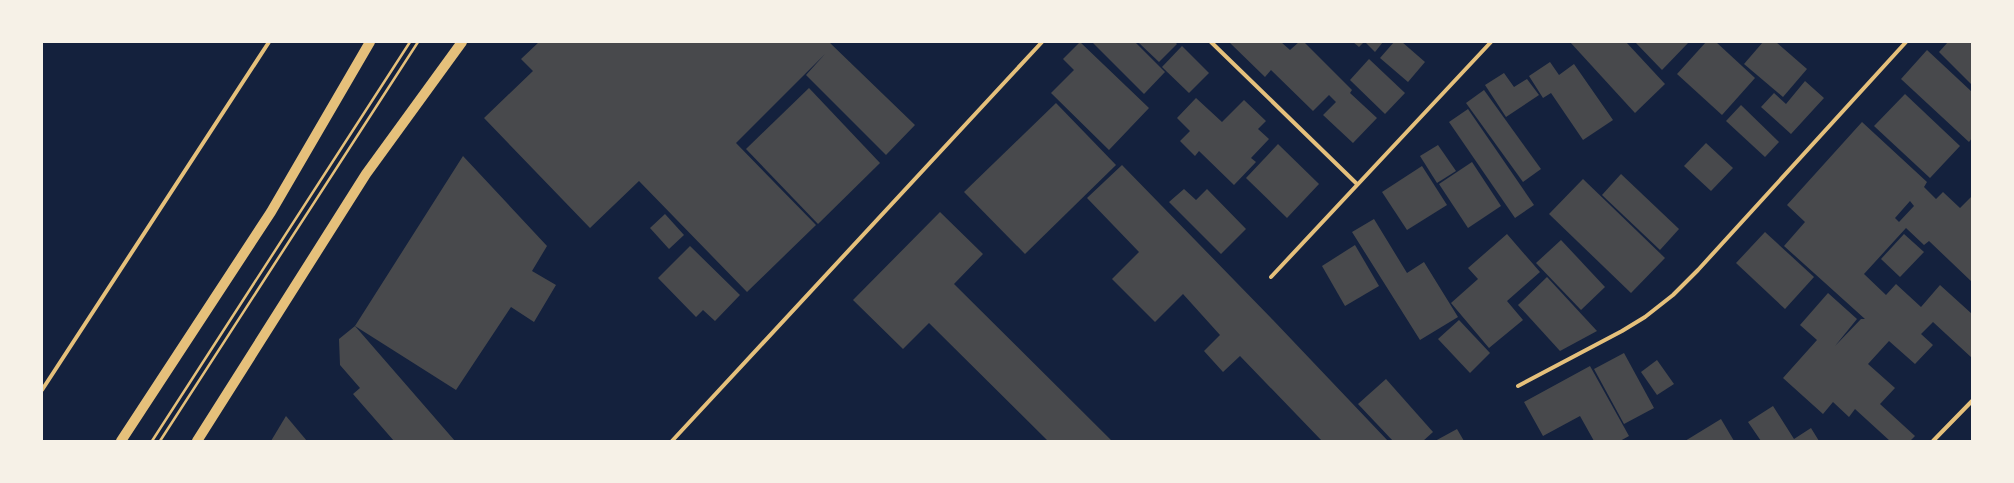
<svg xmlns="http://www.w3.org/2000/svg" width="2014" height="483" font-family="'Alegreya Sans',sans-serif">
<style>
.building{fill:#48494c;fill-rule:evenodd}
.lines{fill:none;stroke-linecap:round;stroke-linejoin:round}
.path{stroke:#e5c07b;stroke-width:2.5}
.minor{stroke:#e5c07b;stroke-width:4}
.primary{stroke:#e5c07b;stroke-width:10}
</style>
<rect width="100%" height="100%" fill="#14213d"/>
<g class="building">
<polygon points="539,42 829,42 915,125 886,155 806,75 825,54 736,143 816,225 747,292 639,181 590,228 484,118 533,71 521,59"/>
<polygon points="1080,42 1149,108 1109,150 1051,93 1074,70 1063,59"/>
<polygon points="1092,42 1135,42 1165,72 1144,94"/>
<polygon points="1138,42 1175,42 1177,44 1159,62"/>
<polygon points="1229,42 1281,42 1290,50 1299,42 1304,42 1352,90 1350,93 1377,118 1353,143 1323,115 1336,102 1329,95 1313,111 1271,70 1265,77"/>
<polygon points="1353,42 1364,42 1359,47"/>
<polygon points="1365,42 1383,42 1375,52"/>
<polygon points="1394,42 1402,42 1425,62 1408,82 1380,58"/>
<polygon points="1570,42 1626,42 1665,84 1635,113"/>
<polygon points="1635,42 1689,42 1662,70"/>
<polygon points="1706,42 1716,42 1755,78 1722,115 1677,74"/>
<polygon points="1763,42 1776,42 1807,69 1783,97 1744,64"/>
<polygon points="1948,42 1972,42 1972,85 1939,52"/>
<polygon points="1182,46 1209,73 1189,93 1162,67"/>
<polygon points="1927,50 1972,92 1972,138 1969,142 1901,79"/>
<polygon points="1369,59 1405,93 1385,114 1350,80"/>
<polygon points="1550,62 1559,75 1574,64 1613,120 1583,140 1551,93 1543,98 1529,76"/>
<polygon points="1504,73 1514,87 1527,79 1539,95 1506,117 1485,85"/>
<polygon points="1805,81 1824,98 1791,134 1761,107 1774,93 1786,104"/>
<polygon points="809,88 880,163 818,224 746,149"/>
<polygon points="1484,90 1541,169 1523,182 1466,103"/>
<polygon points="1905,94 1960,146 1930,178 1874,126"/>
<polygon points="1196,98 1222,122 1244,100 1266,121 1258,129 1269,139 1251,158 1256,162 1234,185 1199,151 1195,156 1180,141 1190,131 1177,118"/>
<polygon points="1056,103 1116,165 1025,254 964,192"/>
<polygon points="1741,105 1779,142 1765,157 1726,121"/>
<polygon points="1468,109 1534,205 1515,218 1449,122"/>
<path d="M1862,122L1927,182L1924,187L1936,199L1943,192L1960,208L1972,196V282L1929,241L1924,245L1906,228L1864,274L1886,295L1896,284L1921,307L1940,285L1972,314V358L1933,322L1921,334L1933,345L1915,364L1889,341L1868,364L1895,388L1880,404L1915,436L1910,441H1890L1855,409L1849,417L1833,402L1823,414L1783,378L1817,340L1800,325L1828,293L1857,319L1835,346L1861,319H1865L1784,246L1805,222L1787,205ZM1910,201L1914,206L1899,222L1895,218Z"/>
<polygon points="1706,143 1733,168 1711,191 1684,166"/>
<polygon points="1278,144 1319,184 1287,218 1246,178"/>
<polygon points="1438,145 1456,171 1437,183 1420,156"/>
<polygon points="463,156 547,246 532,271 556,285 534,322 511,307 456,390 355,326"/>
<polygon points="1472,162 1501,206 1468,228 1439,184"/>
<polygon points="1122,165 1273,320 1388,441 1322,441 1240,356 1223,372 1204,351 1220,335 1183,294 1155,322 1112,279 1139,252 1087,198"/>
<polygon points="1422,166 1447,205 1407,230 1382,192"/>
<polygon points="1621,174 1679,229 1660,250 1602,195"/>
<polygon points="1583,179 1665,258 1631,293 1549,214"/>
<polygon points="1184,189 1196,200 1207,189 1246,229 1221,254 1169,202"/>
<polygon points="940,212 983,254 954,284 1112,441 1048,441 929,323 903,349 853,300"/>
<polygon points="665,214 684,235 669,249 650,228"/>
<polygon points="1374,219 1407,273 1424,262 1458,317 1420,340 1352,232"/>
<polygon points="1765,232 1814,277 1785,309 1736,263"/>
<polygon points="1507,234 1540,272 1507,301 1523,320 1489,348 1451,303 1478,279 1468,268"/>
<polygon points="1904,234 1924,252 1900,277 1881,259"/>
<polygon points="1561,240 1605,287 1581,310 1536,263"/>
<polygon points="1355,245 1379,286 1345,306 1322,266"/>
<polygon points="690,246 740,295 715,321 703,310 696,317 658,278"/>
<polygon points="1547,277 1597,331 1560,351 1518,305"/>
<polygon points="1459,320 1490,353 1470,373 1438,339"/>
<polygon points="355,326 455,441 394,441 353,394 360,388 340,365 339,339"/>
<polygon points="1624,353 1654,408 1624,424 1594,369"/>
<polygon points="1657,360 1674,384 1657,395 1641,372"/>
<polygon points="1590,366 1629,436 1620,441 1594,441 1580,416 1543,436 1524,402"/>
<polygon points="1386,379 1433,432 1423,441 1393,441 1358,404"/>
<polygon points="1773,406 1794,439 1811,428 1819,441 1761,441 1748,422"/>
<polygon points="286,416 307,441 271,441"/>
<polygon points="1721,419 1734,441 1685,441"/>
<polygon points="1457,429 1464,441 1435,441"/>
</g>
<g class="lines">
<g class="path">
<polyline points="152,441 410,42"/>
<polyline points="160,441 418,42"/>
</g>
<g class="minor">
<polyline points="1211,42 1357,184"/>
<polyline points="1271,277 1491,42"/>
<polyline points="1518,386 1622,331 1645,317 1673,295 1698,270 1906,42"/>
<polyline points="42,390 269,42"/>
<polyline points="672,441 1042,42"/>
<polyline points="1933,441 1972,401"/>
</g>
<g class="primary">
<polyline points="121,441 271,212 370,42"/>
<polyline points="197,441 366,174 462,42"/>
</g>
</g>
<rect width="2014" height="483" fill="none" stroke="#f6f1e7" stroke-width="86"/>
</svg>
